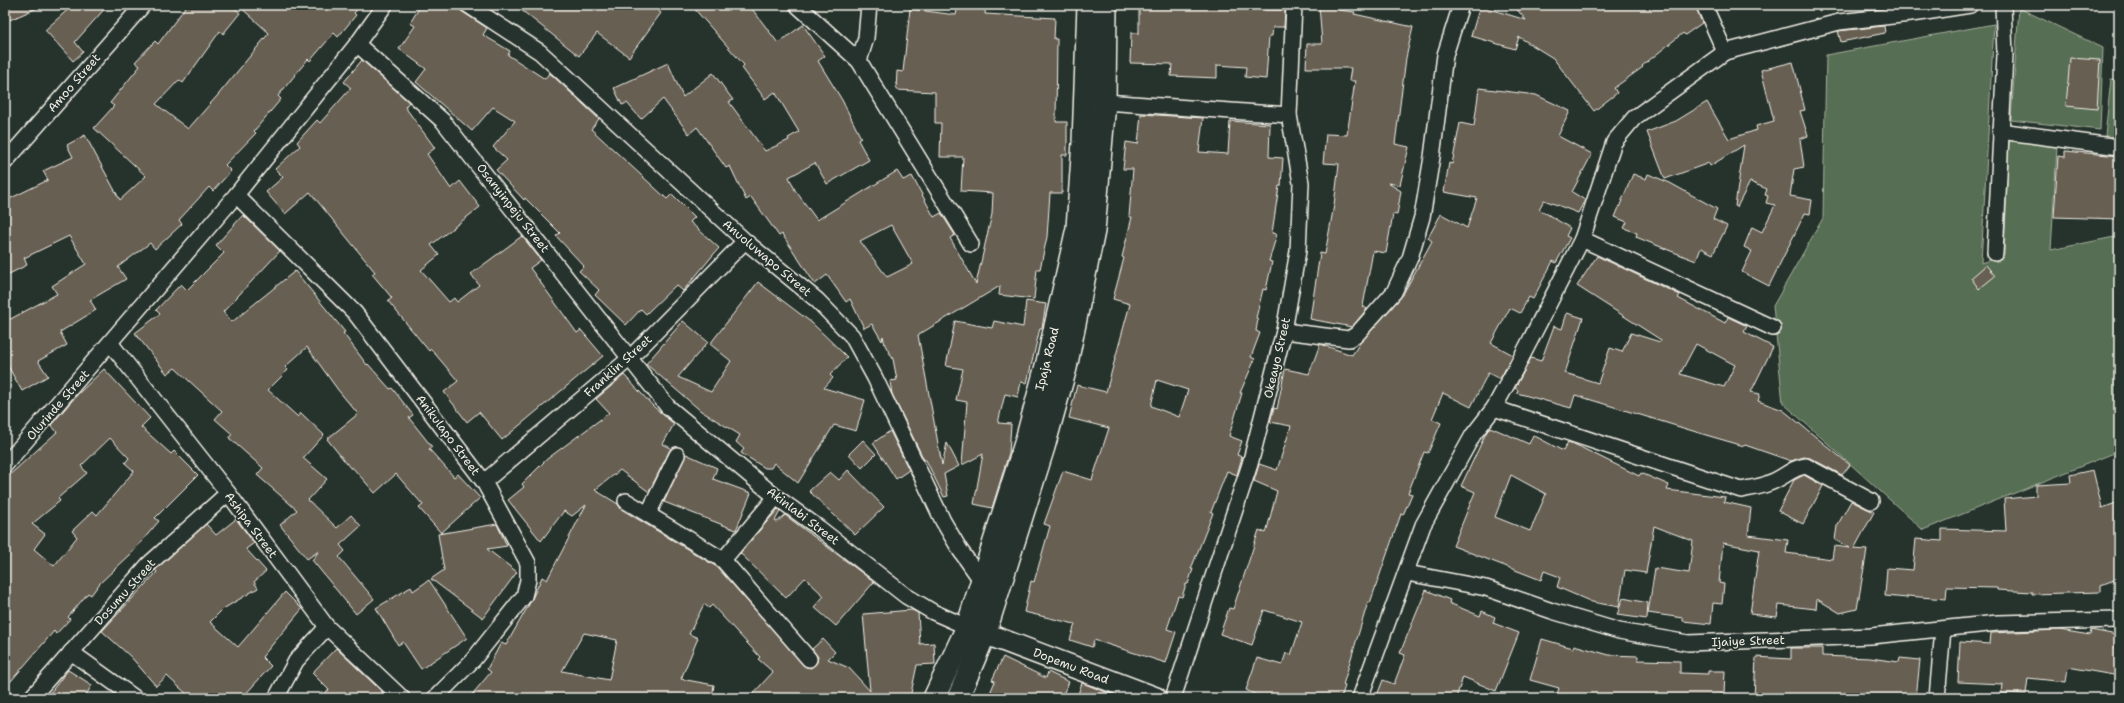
<svg xmlns="http://www.w3.org/2000/svg" width="2124" height="703" font-family="'Shantell Sans',sans-serif">
<style>
.green{fill:#576e53;stroke:#a6b09e}
.building{fill:#685f52;stroke:#f4f1e8;fill-rule:evenodd}
.lines{fill:none;stroke-linecap:round;stroke-linejoin:round}
.street-casing{stroke:#f4f1e8;stroke-width:18}
.secondary-casing{stroke:#f4f1e8;stroke-width:24}
.street{stroke:#26332d;stroke-width:15}
.secondary{stroke:#26332d;stroke-width:21}
.labels{text-anchor:middle;stroke-width:3.5;stroke-linejoin:round;paint-order:stroke}
.street-label{font-size:12px;fill:#f4f1e8;stroke:#26332d}
</style>
<rect width="100%" height="100%" fill="#26332d"/>
<filter id="ink" filterUnits="userSpaceOnUse"><feTurbulence type="fractalNoise" baseFrequency=".025" numOctaves="2"/><feDisplacementMap in="SourceGraphic" scale="8" xChannelSelector="R" yChannelSelector="G"/><feConvolveMatrix kernelMatrix="1 2 1 2 8 2 1 2 1" color-interpolation-filters="sRGB"/></filter>
<g filter="url(#ink)">
<g class="green">
<polygon points="2019,8 2103,48 2100,130 2011,120"/>
<polygon points="1994,24 1981,263 2004,255 2009,140 2057,147 2051,250 2119,236 2119,451 1923,530 1783,403 1773,306 1823,218 1826,55"/>
<polygon points="2111,79 2119,80 2119,137 2105,136"/>
</g>
<g class="building">
<polygon points="5,5 44,5 5,22"/>
<polygon points="73,5 108,5 75,42 83,52 73,61 45,30"/>
<polygon points="187,5 231,5 240,13 223,34 220,31 183,83 179,80 156,104 188,129 218,95 269,33 238,5 361,5 354,13 356,15 338,37 334,33 310,61 308,59 278,96 281,99 254,131 256,133 225,165 231,171 213,191 209,187 179,220 182,224 155,249 150,243 118,267 126,279 90,300 96,310 60,332 67,345 38,361 48,376 22,391 5,361 5,322 57,294 52,286 86,264 69,236 24,258 27,265 5,276 5,201 48,180 43,171 73,157 67,145 85,135 120,200 146,176 94,128 114,106 110,103 140,66 135,62 155,41 158,44"/>
<polygon points="421,5 452,5 487,28 483,35 510,51 508,55 545,79 549,73 553,76 599,119 591,129 667,199 672,194 695,217 690,222 719,248 683,291 676,285 646,314 641,309 626,325 595,295 599,290 579,271 584,266 556,236 560,233 525,198 524,200 496,170 507,160 493,147 515,121 493,107 472,131 416,82 426,69 399,49 415,26 410,23"/>
<polygon points="515,5 651,5 661,13 629,57 597,33 579,56"/>
<path d="M691,5H749L778,43L803,25L825,56L818,61L842,100L861,138L858,140L869,160L827,184L815,163L789,177L795,190L817,220L897,171L903,180L912,176L934,217L941,213L955,235L950,238L976,284L992,214L993,193L961,191L963,157H940L941,123H935V92L896,90L897,71L903,72L910,9L956,15L958,5H986L985,14L1055,18L1054,39H1057L1056,122H1067V155H1062V193H1050L1047,237L1040,269H1037L1034,299L999,295L1000,286L918,335L942,465L947,443L959,466L944,474L948,496L944,497L926,460H924L892,394L890,381L897,380L893,359L885,345L883,336L882,341L872,324L864,328L850,299L846,302L827,275L815,284L782,234L779,236L751,197L746,200L730,166L726,168L697,127L689,134L663,99L641,119L627,103L622,105L614,88L668,63L683,97L713,73L733,100L729,102L765,151L789,140L788,138L799,132L775,92L765,99L742,68L744,65ZM891,225L913,264L887,277L860,241Z"/>
<polygon points="1139,5 1238,5 1266,7 1265,10 1285,10 1284,27 1273,27 1272,36 1269,36 1266,79 1245,77 1246,67 1217,65 1217,78 1171,76 1172,64 1130,63 1131,33 1139,33"/>
<polygon points="1319,5 1343,5 1339,10 1355,12 1354,14 1413,27 1406,58 1395,144 1409,147 1400,185 1388,183 1401,191 1397,215 1393,214 1386,253 1373,251 1363,306 1367,309 1352,327 1310,319 1320,253 1325,254 1334,205 1339,164 1323,163 1326,134 1347,135 1355,81 1349,81 1351,68 1306,68 1307,44 1322,44"/>
<polygon points="1513,5 1695,5 1702,23 1685,35 1683,33 1642,66 1643,67 1614,88 1617,93 1594,111 1553,58 1519,37 1515,49 1471,36 1480,6 1526,20"/>
<polygon points="1884,26 1885,33 1841,42 1838,31"/>
<polygon points="2070,58 2100,60 2097,109 2066,106"/>
<polygon points="362,60 409,102 405,107 435,148 427,154 451,189 460,181 480,207 431,245 439,255 421,270 449,302 454,298 457,302 479,285 471,274 522,236 541,260 530,268 577,333 581,330 603,356 502,440 479,412 467,422 444,392 458,381 431,349 429,351 388,301 392,298 372,274 375,272 310,192 285,214 266,192 283,177 275,169 300,146 297,142 317,120 320,123 351,88 344,82"/>
<polygon points="1793,62 1805,110 1800,111 1808,136 1800,139 1804,167 1794,169 1790,196 1812,200 1810,214 1805,213 1769,286 1742,272 1752,251 1744,247 1752,227 1762,232 1775,205 1766,203 1768,196 1765,195 1767,189 1750,182 1737,207 1735,206 1744,145 1710,166 1709,163 1665,179 1647,132 1676,121 1707,102 1729,139 1757,130 1756,126 1774,121 1761,70"/>
<polygon points="1479,88 1536,95 1570,111 1558,136 1592,154 1572,192 1585,200 1578,213 1544,200 1539,209 1570,228 1566,236 1570,238 1556,263 1553,261 1533,299 1529,297 1520,313 1510,308 1491,343 1513,355 1500,379 1488,373 1471,407 1443,393 1432,419 1441,423 1428,453 1424,452 1408,493 1412,494 1403,515 1401,514 1370,603 1368,602 1343,685 1345,686 1341,698 1267,698 1256,695 1246,690 1257,658 1282,665 1286,653 1291,655 1302,622 1264,610 1252,645 1220,634 1229,608 1233,609 1259,530 1266,533 1277,491 1254,481 1259,464 1277,470 1291,426 1270,422 1274,408 1277,409 1285,369 1309,374 1320,344 1352,355 1360,343 1402,296 1432,241 1428,238 1441,214 1467,228 1477,198 1444,192 1449,163 1452,164 1460,123 1474,126"/>
<path d="M1141,114L1203,118L1199,152L1228,154L1230,121L1270,124L1269,157L1283,158L1281,186H1279L1272,233L1277,234L1269,261L1272,262L1266,290L1263,289L1256,318L1258,319L1256,331L1260,333L1251,357L1255,359L1240,393H1242L1229,436L1242,441L1237,455L1242,457L1237,475L1227,471L1211,512L1213,513L1191,569H1193L1188,584H1186L1182,597L1178,596L1167,629L1176,632L1166,663L1094,640L1092,647L1070,640L1075,624L1024,612L1031,581L1034,582L1050,526L1044,524L1063,471L1092,480L1109,428L1069,418L1077,385L1106,392L1130,304L1113,299L1124,258L1122,257L1132,217H1129L1133,169H1123L1126,142L1138,144ZM1157,380L1188,390L1179,417L1151,406Z"/>
<polygon points="2065,151 2119,156 2119,219 2054,217 2058,156 2065,157"/>
<polygon points="1633,174 1646,179 1648,174 1670,183 1717,209 1713,219 1727,226 1713,254 1701,248 1696,261 1636,237 1637,233 1624,228 1627,222 1615,217"/>
<polygon points="243,215 280,251 223,312 232,322 295,271 345,332 343,333 367,365 368,364 390,389 392,388 413,415 409,418 432,447 429,449 454,477 458,474 480,498 441,533 419,508 423,505 396,474 375,493 352,467 351,469 327,439 358,414 338,390 307,347 285,367 288,370 268,390 298,417 301,413 324,435 303,458 327,479 308,500 337,528 351,515 361,526 340,545 345,551 339,557 374,599 356,614 312,560 319,551 307,559 280,525 297,510 257,475 263,468 229,438 232,434 215,419 222,411 175,368 167,374 135,333 160,314 156,310 181,284 187,290 224,253 216,245"/>
<path d="M1597,256L1680,295L1678,298L1725,323L1728,317L1747,326L1744,332L1773,347L1751,392L1760,394L1758,401L1783,410L1850,465L1842,475L1810,458L1804,457L1791,461L1745,445L1744,446L1706,435L1575,395L1571,408L1517,393L1518,390L1515,388L1531,358L1541,361L1554,326L1562,329L1567,313L1583,318L1565,373L1598,383L1610,348L1622,352L1631,333L1660,342L1661,340L1577,286ZM1696,344L1735,365L1724,387L1680,374Z"/>
<polygon points="1986,265 1995,276 1979,289 1971,278"/>
<polygon points="758,282 812,323 847,357 830,375 833,378 824,388 865,400 856,431 834,425 798,483 774,463 771,468 765,468 741,453 744,449 736,442 740,435 701,411 646,364 683,321 708,342 678,377 711,392 731,361 710,344"/>
<polygon points="1026,301 1046,304 1042,328 1040,328 1027,383 1021,382 1018,397 1005,394 998,423 1011,424 1009,453 992,508 974,504 983,454 962,465 967,402 956,400 963,369 946,366 955,321 992,328 994,321 1023,327"/>
<path d="M104,369L150,418L141,427L171,454L174,451L198,475L155,518L159,521L131,554L100,583L91,595L88,593L68,617L70,619L56,634L54,631L5,688V479L57,432L51,425L77,395ZM110,438L129,458L125,463L134,471L97,515L93,511L72,531L77,537L54,566L34,549L45,534L32,524L60,501L58,498L87,473L81,466Z"/>
<path d="M624,375L654,407L674,424L663,444L671,448L649,492L620,470L595,490L618,504L621,509L717,567L806,667L811,668L817,662L818,657L812,649L823,639L835,652L828,659L849,668L870,691L863,614L912,610L918,613L920,644L934,643L935,664L917,665L910,698H749L773,672L758,659L760,657L712,605L709,608L704,604L689,634L698,638L681,679L714,685L712,698H566L544,694L542,698H469L491,672L487,669L501,643L506,645L531,601L542,577L547,580L586,505L572,516L564,511L541,541L508,500L524,487L522,484L547,459L609,413L596,399ZM584,633L617,640L609,680L562,671Z"/>
<path d="M1490,427L1529,444L1533,435L1563,451L1568,442L1576,445L1639,476L1641,473L1669,485L1667,490L1725,497L1724,502L1751,508L1748,535L1788,540L1786,553L1832,559L1834,546L1850,548L1835,540L1837,526L1851,501L1874,512L1854,549L1867,550L1857,609L1840,613L1817,599L1816,609L1779,605L1777,617L1750,614L1759,550L1723,543L1719,583L1724,584L1722,604L1713,603L1711,624L1683,621V618L1648,613L1655,568L1689,573L1693,541L1654,526L1646,573L1625,570L1619,607L1592,602L1557,587L1560,577L1544,571L1541,580L1453,546L1475,492L1461,486L1486,433ZM1511,475L1546,494L1530,531L1495,517Z"/>
<polygon points="890,431 909,470 896,479 873,443"/>
<polygon points="863,440 876,454 862,468 849,454"/>
<polygon points="686,454 717,468 713,479 751,493 736,530 664,502"/>
<polygon points="848,470 884,507 855,535 809,491 830,472 839,480"/>
<polygon points="2093,470 2102,508 2119,502 2119,578 2101,585 2101,592 2032,594 2032,592 1997,590 1997,588 1947,587 1946,599 1907,596 1907,598 1885,596 1887,568 1913,570 1916,539 1942,541 1942,529 2006,531 2004,499 2036,496 2036,485 2071,483 2070,475"/>
<polygon points="1804,475 1823,486 1803,524 1778,511 1794,480"/>
<polygon points="778,509 780,511 775,521 777,522 785,515 874,582 836,626 814,607 824,596 805,578 786,598 740,553"/>
<polygon points="236,519 254,543 246,549 266,571 254,582 258,588 223,609 210,622 238,647 285,592 302,609 262,657 271,666 242,698 191,698 167,676 156,686 131,657 102,631 157,572 155,570 206,524 216,535"/>
<polygon points="497,524 507,546 487,549 517,572 483,618 431,579 444,570 438,534"/>
<polygon points="429,580 467,638 421,669 403,642 398,645 376,608 411,587 413,591"/>
<polygon points="1426,590 1450,600 1449,603 1480,616 1482,611 1495,617 1493,623 1519,633 1496,691 1463,677 1456,698 1376,698 1383,680 1394,684 1405,655 1400,653"/>
<polygon points="1623,598 1648,603 1647,619 1617,615"/>
<polygon points="2059,630 2090,635 2091,630 2117,635 2115,648 2119,649 2119,676 2068,667 2066,682 2028,678 2026,694 2001,693 2002,684 1958,682 1960,642 1990,644 1991,633"/>
<polygon points="1542,639 1573,648 1574,645 1609,655 1638,656 1638,660 1680,661 1680,673 1708,674 1708,671 1725,671 1724,694 1720,694 1720,698 1556,698 1559,688 1530,680"/>
<polygon points="336,648 376,686 388,698 319,698 329,690 312,673"/>
<polygon points="1791,648 1822,648 1822,656 1870,658 1899,662 1900,658 1920,660 1916,698 1754,698 1756,657 1791,659"/>
<polygon points="1003,657 1046,678 1048,672 1069,682 1061,698 988,698 995,681 992,680"/>
<polygon points="68,670 92,685 84,698 46,698"/>
<polygon points="1082,683 1122,698 1087,698 1078,694"/>
</g>
<g class="lines">
<defs>
<g id="street">
<polyline points="468,5 540,52 745,241 817,300 852,336 875,378 943,521 960,550 981,580 987,583"/>
<polyline points="797,5 859,61 971,244"/>
<polyline points="1704,5 1725,52"/>
<polyline points="357,44 443,121 668,407 776,497 819,528 906,596 933,612 967,627"/>
<polyline points="859,61 866,38 869,5"/>
<polyline points="1105,102 1289,115"/>
<polyline points="2000,131 2119,147"/>
<polyline points="5,162 143,5"/>
<polyline points="236,195 355,313 484,482 528,563 528,580 524,596 473,660 435,698"/>
<polyline points="1582,239 1773,328"/>
<polyline points="1995,253 2005,55 2003,5"/>
<polyline points="1284,331 1349,339 1357,334 1394,292 1410,258 1422,217 1432,157 1445,55 1461,5"/>
<polyline points="111,344 228,493 327,627 402,698"/>
<path d="M1494,408L1741,490C1750,488 1761,487 1769,483C1783,479 1792,467 1806,466L1871,501"/>
<polyline points="5,465 236,195 357,44 385,5"/>
<polyline points="484,482 629,359 745,241"/>
<polyline points="626,501 723,560 809,659"/>
<polyline points="648,514 677,455"/>
<polyline points="723,560 776,497"/>
<polyline points="1407,573 1486,588 1552,611 1619,631 1688,643 1871,636 1998,623 2119,620"/>
<polyline points="71,652 135,698"/>
<polyline points="31,698 149,564 228,493"/>
<polyline points="276,698 296,661 327,627"/>
<polyline points="1173,698 1250,464 1284,331 1298,251 1301,183 1289,115 1294,5"/>
<polyline points="1360,698 1423,525 1473,435 1494,408 1517,366 1582,239 1614,142 1634,118 1725,52 1839,22 1919,13 1970,5"/>
<polyline points="1937,698 1943,629"/>
</g>
<g id="secondary">
<polyline points="973,629 1156,698"/>
<polyline points="934,698 967,627 1026,440 1047,362 1077,228 1083,142 1088,5"/>
<polyline points="958,698 985,634 1044,447 1066,368 1094,231 1105,102 1106,5"/>
</g>
</defs>
<use href="#street" class="street-casing"/>
<use href="#secondary" class="secondary-casing"/>
<use href="#street" class="street"/>
<use href="#secondary" class="secondary"/>
</g>
</g>
<g class="labels">
<g class="street-label">
<text transform="translate(74 83) rotate(-49)" y="4">Amoo Street</text>
<text transform="translate(513 208) rotate(52)" y="4">Osanyinpeju Street</text>
<text transform="translate(767 258) rotate(40)" y="4">Anuoluwapo Street</text>
<text transform="translate(1277 358) rotate(-77)" y="4">Okeayo Street</text>
<text transform="translate(1047 359) rotate(-76)" y="4">Ipaja Road</text>
<text transform="translate(618 366) rotate(-42)" y="4">Franklin Street</text>
<text transform="translate(58 405) rotate(-49)" y="4">Olurinde Street</text>
<text transform="translate(448 435) rotate(53)" y="4">Anikulapo Street</text>
<text transform="translate(803 516) rotate(37)" y="4">Akinlabi Street</text>
<text transform="translate(251 525) rotate(53)" y="4">Ashipa Street</text>
<text transform="translate(125 592) rotate(-48)" y="4">Dosumu Street</text>
<text transform="translate(1748 641) rotate(-2)" y="4">Ijaiye Street</text>
<text transform="translate(1071 666) rotate(21)" y="4">Dopemu Road</text>
</g>
</g>
<rect width="2124" height="703" fill="none" stroke="#26332d" stroke-width="20"/>
<rect x="10" y="10" width="2104" height="683" fill="none" stroke="#f4f1e8" stroke-width="1.5" filter="url(#ink)"/>
</svg>
